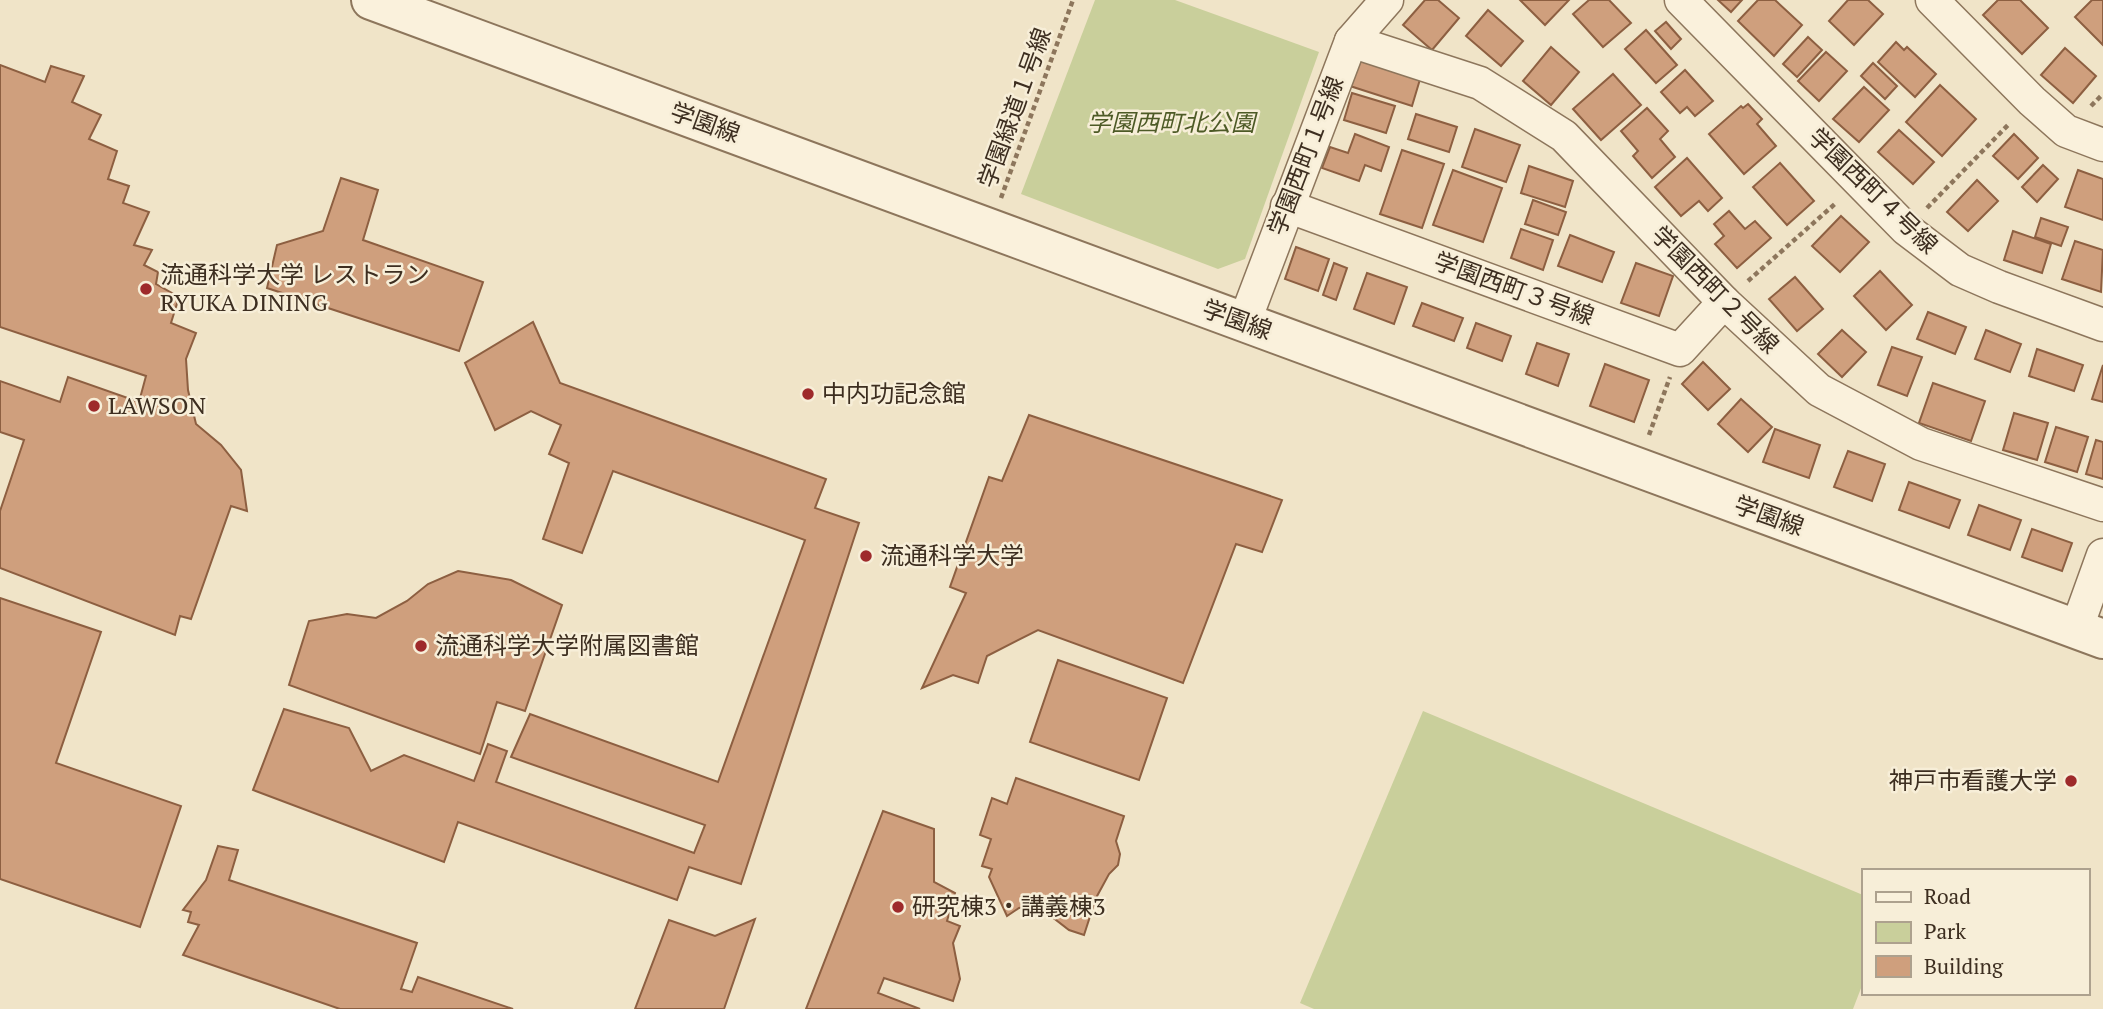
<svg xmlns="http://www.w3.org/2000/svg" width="2103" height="1009" font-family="'PT Serif','Noto Sans JP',serif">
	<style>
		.green { fill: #c9cf9b }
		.building { fill: #cf9f7d; stroke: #8d5f41; stroke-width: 2 }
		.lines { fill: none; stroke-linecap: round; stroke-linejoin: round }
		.minor-casing { stroke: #8d765c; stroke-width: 35 }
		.tertiary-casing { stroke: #8d765c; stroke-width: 42 }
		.path { stroke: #8d765c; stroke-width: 4.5; stroke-dasharray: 5 3.5; stroke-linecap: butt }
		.minor { stroke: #faf1dc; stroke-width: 32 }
		.tertiary { stroke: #faf1dc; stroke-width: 38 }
		.poi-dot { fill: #9e2a2b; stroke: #f7eed8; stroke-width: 2.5 }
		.labels { text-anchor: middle; stroke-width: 5; stroke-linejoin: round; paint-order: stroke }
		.street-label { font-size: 24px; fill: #3d2e20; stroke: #f7eed8 }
		.park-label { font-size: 24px; font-style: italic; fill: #4d5a26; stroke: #f7eed8 }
		.poi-label { font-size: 24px; fill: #3d2e20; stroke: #f7eed8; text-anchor: start }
	</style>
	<rect width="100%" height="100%" fill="#f0e4c8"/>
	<g class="green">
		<polygon points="1095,0 1175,0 1319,52 1245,259 1218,269 1021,194"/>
		<polygon points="1423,711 1863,895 1863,983 1853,1009 1314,1009 1300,1003"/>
	</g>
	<g class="building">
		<polygon points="1425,0 1438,0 1459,18 1432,50 1403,25"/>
		<polygon points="1520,0 1569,0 1545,25"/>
		<polygon points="1589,0 1609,0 1631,23 1603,47 1573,14"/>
		<polygon points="1718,0 1742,0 1731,12"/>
		<polygon points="1758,0 1775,0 1802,25 1774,56 1738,21"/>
		<polygon points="1848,0 1868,0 1883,14 1854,45 1829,21"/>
		<polygon points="1998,0 2020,0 2048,28 2022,54 1983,15"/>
		<polygon points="2092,0 2103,0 2103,45 2075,17"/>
		<polygon points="1488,10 1523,41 1501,66 1466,36"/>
		<polygon points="1666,22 1681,39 1671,49 1655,31"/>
		<polygon points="1646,30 1677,65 1656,83 1625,49"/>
		<polygon points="1808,37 1822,50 1797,77 1783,64"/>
		<polygon points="1896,42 1904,50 1907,47 1936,74 1915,97 1878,62"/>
		<polygon points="1551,47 1579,72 1551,105 1523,81"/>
		<polygon points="2065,48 2096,76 2073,103 2041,75"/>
		<polygon points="1826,52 1847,71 1819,101 1798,81"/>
		<polygon points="1359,57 1421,76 1412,106 1350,86"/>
		<polygon points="1873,63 1897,86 1885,99 1861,76"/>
		<polygon points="0,65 45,82 51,66 84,76 72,102 101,115 89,139 117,151 108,179 129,186 123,203 149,212 134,245 152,250 144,265 158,272 156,284 179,297 171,323 196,333 186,359 188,390 196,424 221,445 241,470 247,511 231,506 191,619 180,616 175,635 0,568 0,511 24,440 0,432 0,381 60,402 68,377 139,402 146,376 0,327"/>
		<polygon points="1685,70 1713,101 1695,116 1687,107 1680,113 1661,92"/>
		<polygon points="1613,74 1641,105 1601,140 1573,109"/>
		<polygon points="1940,85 1976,119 1942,156 1906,122"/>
		<polygon points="1864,87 1889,110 1859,142 1833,119"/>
		<polygon points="1352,93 1395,106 1386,133 1344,120"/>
		<polygon points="1748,104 1762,119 1757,124 1776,146 1744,174 1709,134 1741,106 1743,108"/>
		<polygon points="1647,108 1668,131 1660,139 1675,157 1652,178 1633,156 1638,151 1621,131"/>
		<polygon points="1416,114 1457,127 1449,152 1408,139"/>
		<polygon points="1475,129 1520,145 1506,182 1462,167"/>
		<polygon points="1899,130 1934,162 1913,184 1878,152"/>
		<polygon points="1355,134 1389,147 1381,171 1365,165 1359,181 1322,168 1330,147 1348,153"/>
		<polygon points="2014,134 2038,158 2018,179 1993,156"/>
		<polygon points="1402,150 1444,164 1422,228 1380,214"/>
		<polygon points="1687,158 1722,198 1708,211 1699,201 1681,216 1655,187"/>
		<polygon points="1780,163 1814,201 1787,225 1753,187"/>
		<polygon points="2043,165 2058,179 2037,202 2022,187"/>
		<polygon points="1529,166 1573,181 1565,207 1521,193"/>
		<polygon points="1453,170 1502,188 1483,242 1433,225"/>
		<polygon points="2078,170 2103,179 2103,220 2065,207"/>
		<polygon points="341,178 378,190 363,240 483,282 459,351 267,288 277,245 323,231"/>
		<polygon points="1977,180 1998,201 1968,231 1947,212"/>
		<polygon points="1533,200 1566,212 1558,235 1525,224"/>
		<polygon points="1729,211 1745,229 1755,221 1771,238 1737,268 1715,244 1724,236 1714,224"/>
		<polygon points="1841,216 1869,242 1840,272 1812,246"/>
		<polygon points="2041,218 2068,227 2061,246 2035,237"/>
		<polygon points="1521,229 1553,240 1543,270 1511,258"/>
		<polygon points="2013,231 2051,244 2042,273 2004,260"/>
		<polygon points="1570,235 1614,252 1602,282 1558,266"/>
		<polygon points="2075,241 2103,250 2101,292 2062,279"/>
		<polygon points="1296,247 1329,259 1318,291 1285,279"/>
		<polygon points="1334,263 1347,268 1336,300 1323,295"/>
		<polygon points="1636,263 1673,276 1659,316 1621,303"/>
		<polygon points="1880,271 1912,305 1886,330 1854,296"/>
		<polygon points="1367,273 1407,287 1394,324 1354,309"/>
		<polygon points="1795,277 1823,309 1797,331 1769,299"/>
		<polygon points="1422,303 1463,318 1454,341 1413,326"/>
		<polygon points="1928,312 1966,327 1955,354 1917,339"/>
		<polygon points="533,322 560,383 826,479 815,508 859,523 741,884 689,867 677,900 458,822 444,862 253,790 284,709 349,728 371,771 404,755 474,781 488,744 507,751 496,782 694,853 705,825 511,757 530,714 718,782 805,540 613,471 582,553 543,539 569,463 549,454 561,425 531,411 495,430 465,363"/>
		<polygon points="1476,323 1511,336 1502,361 1467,348"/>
		<polygon points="1842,330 1866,352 1842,377 1818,354"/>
		<polygon points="1986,330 2021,344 2010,372 1975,359"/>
		<polygon points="1537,343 1569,354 1558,386 1526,374"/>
		<polygon points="1892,347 1922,357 1907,396 1878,385"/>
		<polygon points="2037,349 2083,365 2074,391 2029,376"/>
		<polygon points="1703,362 1730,389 1708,410 1682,384"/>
		<polygon points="1605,364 1649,380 1634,422 1590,406"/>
		<polygon points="2103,365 2103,402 2092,399"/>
		<polygon points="1933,383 1985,401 1971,441 1919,423"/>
		<polygon points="1741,399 1772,427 1748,452 1718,424"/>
		<polygon points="2014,413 2048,423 2037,460 2003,450"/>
		<polygon points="1029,415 1282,500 1262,552 1236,544 1183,683 1038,630 987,656 978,683 953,675 922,688 966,593 950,587 989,477 1002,481"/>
		<polygon points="2056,427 2088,437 2077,472 2045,462"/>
		<polygon points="1775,429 1820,445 1809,478 1763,462"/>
		<polygon points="2096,440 2103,442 2103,479 2086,474"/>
		<polygon points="1848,451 1885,464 1872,501 1834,487"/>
		<polygon points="1909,482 1960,500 1949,528 1899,510"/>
		<polygon points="1979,505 2021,520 2010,550 1968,535"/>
		<polygon points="2032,529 2072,543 2062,571 2022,557"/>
		<polygon points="458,571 511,580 562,605 525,711 497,702 480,754 289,685 309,621 347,614 376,618 407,601 428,584"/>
		<polygon points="0,598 101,632 56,763 181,806 140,927 0,879"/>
		<polygon points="1058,660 1167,698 1139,780 1030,742"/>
		<polygon points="1016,778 1124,816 1116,841 1120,854 1118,865 1109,874 1096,898 1084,935 1069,930 1043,910 1032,906 1019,908 1007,916 989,877 992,869 982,866 991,839 980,835 992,798 1007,804"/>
		<polygon points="883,811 934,829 934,882 955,893 947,921 960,926 953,943 960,979 953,1001 884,978 878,993 920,1009 806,1009"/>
		<polygon points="218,846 238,850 229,880 417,943 401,989 412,992 418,977 513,1009 340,1009 183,955 199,925 188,922 191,912 183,910 206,880"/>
		<polygon points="755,919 724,1009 635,1009 669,920 715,936"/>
	</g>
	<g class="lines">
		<defs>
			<g id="minor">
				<polyline points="1681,0 1906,229 1960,270 1999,287 2103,325"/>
				<polyline points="1932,0 2032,101 2066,131 2103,145"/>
				<polyline points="1351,41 1480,83 1564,136 1724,302 1819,390 1921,444 2103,505"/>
				<polyline points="1287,206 1680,350 1724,302"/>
				<polyline points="1244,323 1351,41 1387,0"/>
				<polyline points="2076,630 2103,555"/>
			</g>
			<polyline id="tertiary" points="371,0 2103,639"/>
		</defs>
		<use href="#minor" class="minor-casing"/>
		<use href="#tertiary" class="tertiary-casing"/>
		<g class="path">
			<polyline points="2091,106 2103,94"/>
			<polyline points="1001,198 1073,0"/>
			<polyline points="1927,208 2009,124"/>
			<polyline points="1748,281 1836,203"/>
			<polyline points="1649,435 1670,377"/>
		</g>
		<use href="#minor" class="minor"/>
		<use href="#tertiary" class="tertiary"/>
	</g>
	<g class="poi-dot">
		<circle cx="146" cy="289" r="7"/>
		<circle cx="808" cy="394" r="7"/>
		<circle cx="94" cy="406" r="7"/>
		<circle cx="866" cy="556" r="7"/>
		<circle cx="421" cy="646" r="7"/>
		<circle cx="2071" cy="781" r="7"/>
		<circle cx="898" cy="907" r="7"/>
	</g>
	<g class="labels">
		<g class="street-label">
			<text transform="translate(1015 108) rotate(-70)" y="8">学園緑道１号線</text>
			<text transform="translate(705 123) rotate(20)" y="8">学園線</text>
			<text transform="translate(1306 156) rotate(-69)" y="8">学園西町１号線</text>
			<text transform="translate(1873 191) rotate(44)" y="8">学園西町４号線</text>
			<text transform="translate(1514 289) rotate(20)" y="8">学園西町３号線</text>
			<text transform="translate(1715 290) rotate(45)" y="8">学園西町２号線</text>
			<text transform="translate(1237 320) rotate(20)" y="8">学園線</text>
			<text transform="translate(1769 516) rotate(20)" y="8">学園線</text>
		</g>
		<g class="park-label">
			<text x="1171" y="131">学園西町北公園</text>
		</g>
		<g class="poi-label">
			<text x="160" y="283">流通科学大学 レストラン<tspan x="160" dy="28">RYUKA DINING</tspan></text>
			<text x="822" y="402">中内功記念館</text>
			<text x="108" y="414">LAWSON</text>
			<text x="880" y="564">流通科学大学</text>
			<text x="435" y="654">流通科学大学附属図書館</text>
			<text x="2057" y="789" text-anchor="end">神戸市看護大学</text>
			<text x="912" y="915">研究棟3・講義棟3</text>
		</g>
	</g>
	<rect x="1862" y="869" width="228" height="126" fill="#f7eed8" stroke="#ada18e" stroke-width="2"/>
	<rect x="1876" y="892" width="35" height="10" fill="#faf1dc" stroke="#ada18e" stroke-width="2"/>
	<text x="1924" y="904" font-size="21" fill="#3d2e20">Road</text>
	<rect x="1876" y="922" width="35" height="21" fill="#c9cf9b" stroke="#ada18e" stroke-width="2"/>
	<text x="1924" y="939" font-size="21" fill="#3d2e20">Park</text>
	<rect x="1876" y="956" width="35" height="21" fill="#cf9f7d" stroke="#ada18e" stroke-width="2"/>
	<text x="1924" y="974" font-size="21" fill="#3d2e20">Building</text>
</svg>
